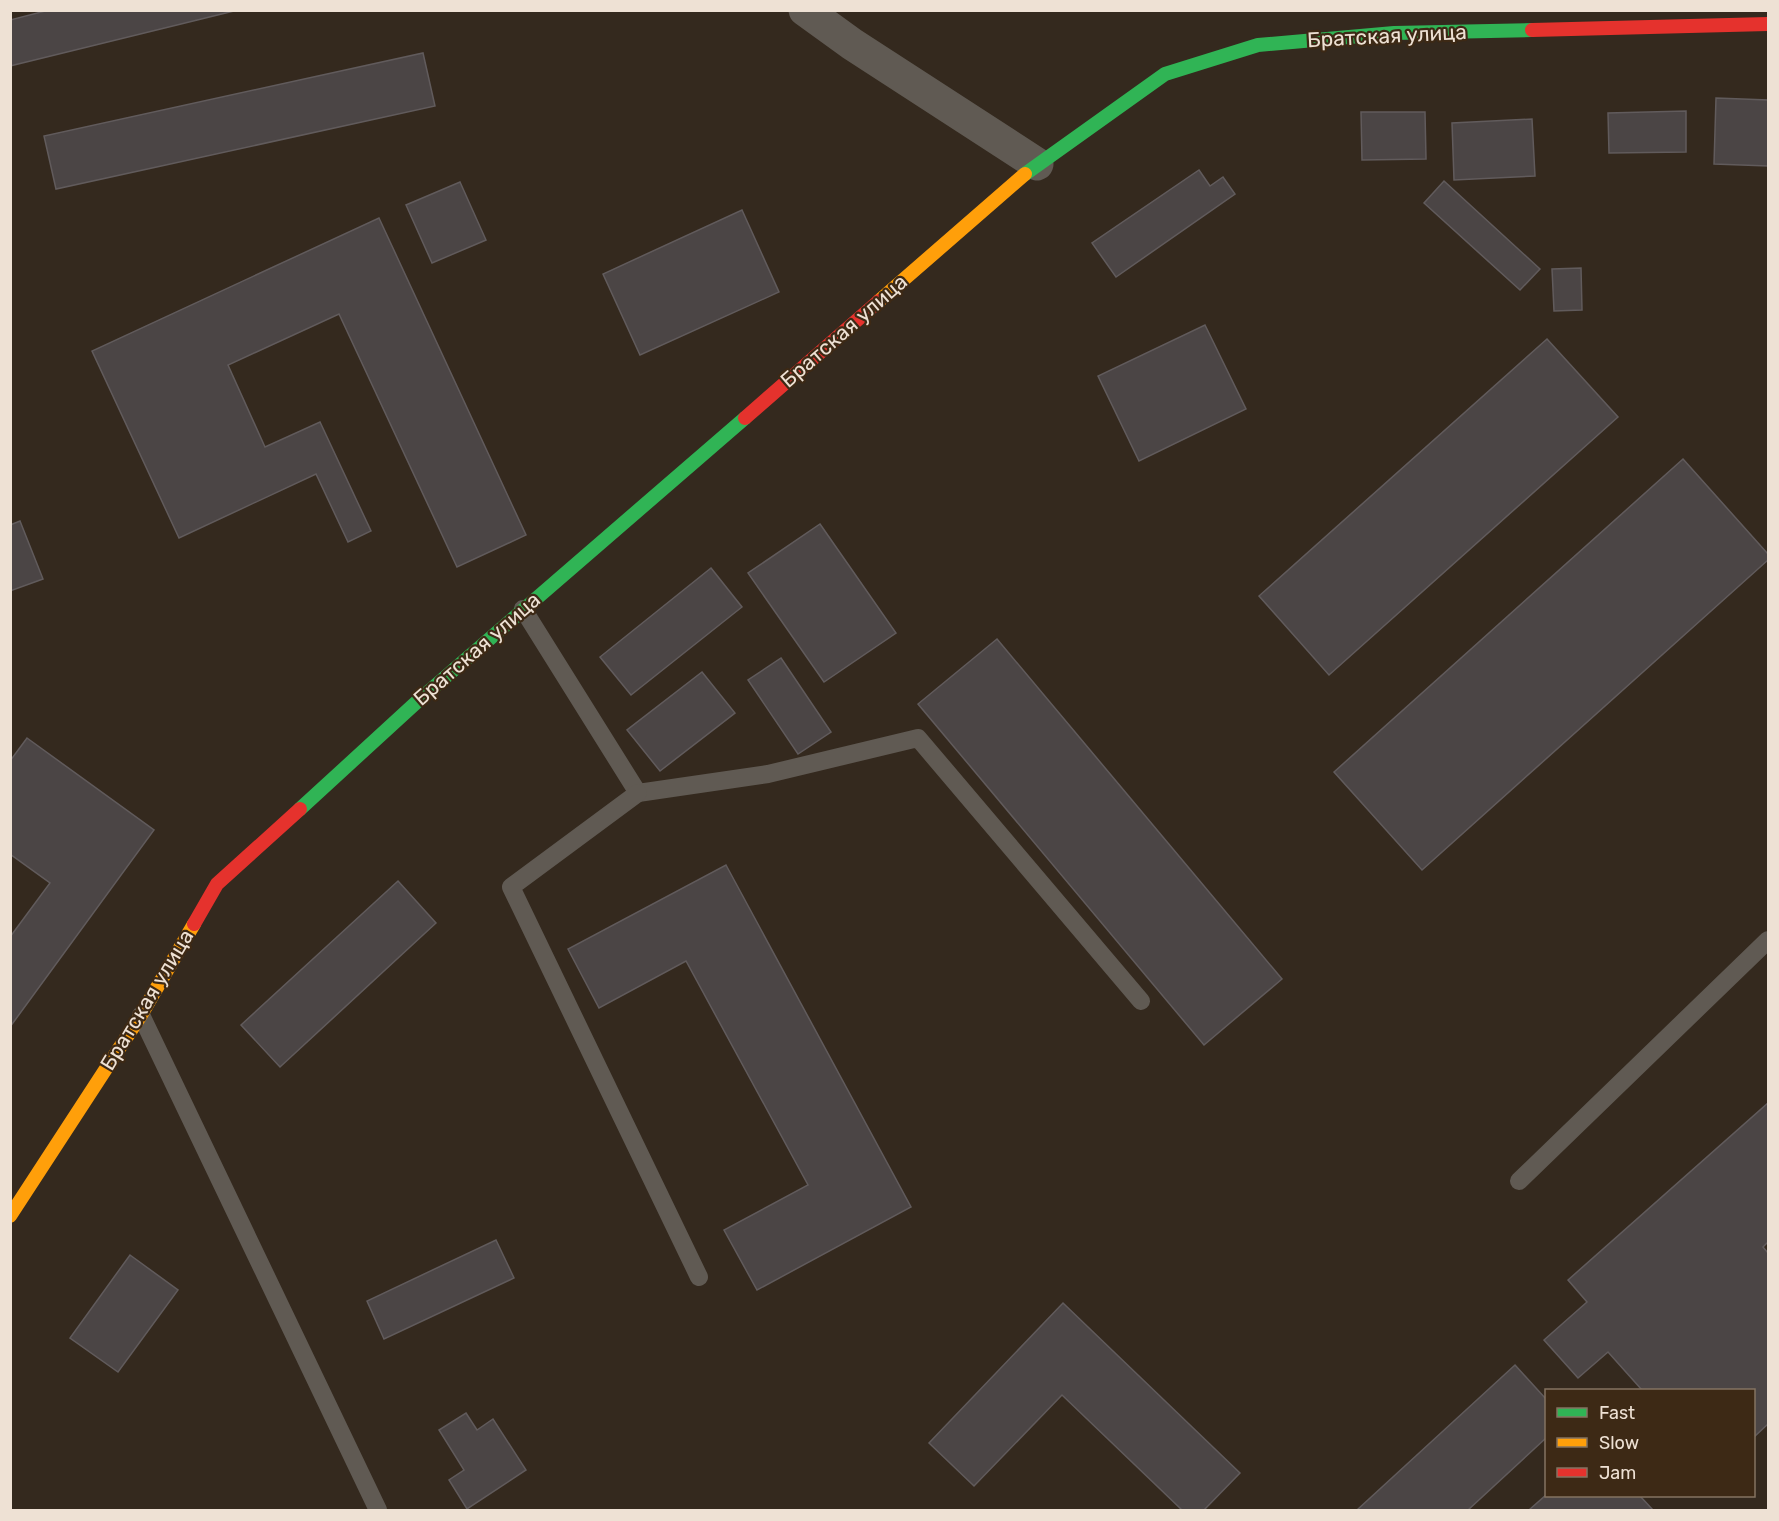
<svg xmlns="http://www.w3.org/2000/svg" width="1779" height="1521" font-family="Rubik,sans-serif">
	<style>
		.building { fill: #4b4545; stroke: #615b5c; stroke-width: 1.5 }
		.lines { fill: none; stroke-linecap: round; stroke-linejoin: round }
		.lane { stroke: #605a53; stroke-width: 18 }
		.street { stroke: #605a53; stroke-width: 33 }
		.fast { stroke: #30b455; stroke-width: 14 }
		.slow { stroke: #ff9f0a; stroke-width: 14 }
		.jam { stroke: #e5322d; stroke-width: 14 }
		.labels { text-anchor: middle; stroke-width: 4.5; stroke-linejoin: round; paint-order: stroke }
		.street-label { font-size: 21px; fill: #eee1d4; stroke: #3d2915 }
	</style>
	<rect width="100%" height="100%" fill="#34291e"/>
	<g class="building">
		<polygon points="49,10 238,10 10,66 10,20"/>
		<polygon points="423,53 435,106 56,189 44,136"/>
		<polygon points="1716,98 1768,100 1768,166 1714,164"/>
		<polygon points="1686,111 1686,152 1609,153 1608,113"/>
		<polygon points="1361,112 1425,112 1426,159 1362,160"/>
		<polygon points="1532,119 1535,176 1454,180 1452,123"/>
		<polygon points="1199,170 1210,186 1223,177 1235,194 1116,277 1092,243"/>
		<polygon points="1444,181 1540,269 1520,290 1424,203"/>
		<polygon points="460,182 486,240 432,263 406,205"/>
		<polygon points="742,210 779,292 640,355 603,274"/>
		<polygon points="379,218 526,535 457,567 339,314 228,365 265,447 320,422 371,531 348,542 316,474 179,538 92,351"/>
		<polygon points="1581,268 1582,310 1554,311 1552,269"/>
		<polygon points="1205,325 1246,409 1139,461 1098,376"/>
		<polygon points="1547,339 1618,417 1329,675 1259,596"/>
		<polygon points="1683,459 1768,554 1768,560 1422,870 1334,772"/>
		<polygon points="20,521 43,579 10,591 10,525"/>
		<polygon points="820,524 896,633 824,682 748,573"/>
		<polygon points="711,568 742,607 631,695 600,657"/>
		<polygon points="997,639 1282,979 1204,1045 918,704"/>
		<polygon points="781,658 831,732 798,754 748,680"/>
		<polygon points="702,672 735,713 660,771 627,730"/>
		<polygon points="27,738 154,830 10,1027 10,937 50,883 10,854 10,761"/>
		<polygon points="726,865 911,1207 757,1290 724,1230 808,1185 686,961 599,1008 568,949"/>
		<polygon points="398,881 436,923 280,1067 241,1025"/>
		<polygon points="1768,1103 1768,1242 1763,1247 1768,1253 1768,1424 1754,1437 1754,1390 1642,1390 1608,1352 1578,1378 1544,1340 1587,1302 1568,1280"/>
		<polygon points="496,1240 514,1278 384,1339 367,1301"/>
		<polygon points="130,1255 178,1290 118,1372 70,1338"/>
		<polygon points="1063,1303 1240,1473 1204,1510 1182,1510 1062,1395 974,1486 929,1443"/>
		<polygon points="1515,1365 1546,1399 1546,1438 1468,1510 1357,1510"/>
		<polygon points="466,1413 477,1430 493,1419 526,1470 467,1509 449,1480 464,1470 439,1430"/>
		<polygon points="1546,1495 1640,1496 1653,1510 1529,1510"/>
	</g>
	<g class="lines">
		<g class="lane">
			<polyline points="523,609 638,793 768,774 918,738 1141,1001"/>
			<polyline points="638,793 511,887 699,1277"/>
			<polyline points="141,1015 378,1510"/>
			<polyline points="1519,1181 1768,940"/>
		</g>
		<polyline class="street" points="805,10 852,44 1037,164"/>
		<g class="fast">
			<polyline points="1025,174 1165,74 1258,45 1394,33 1532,30"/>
			<polyline points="300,809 420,699 745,418"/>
		</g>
		<g class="slow">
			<polyline points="879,301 1025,174"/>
			<polyline points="10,1216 141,1015 194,924"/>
		</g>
		<g class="jam">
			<polyline points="1532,30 1768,24"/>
			<polyline points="745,418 879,301"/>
			<polyline points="194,924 217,884 300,809"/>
		</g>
	</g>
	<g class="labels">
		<g class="street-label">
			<text transform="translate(1387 36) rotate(-3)" y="7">Братская улица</text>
			<text transform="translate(844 331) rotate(-41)" y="7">Братская улица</text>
			<text transform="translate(477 649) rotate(-41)" y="7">Братская улица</text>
			<text transform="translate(147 1000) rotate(-59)" y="7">Братская улица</text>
		</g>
	</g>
	<rect width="1779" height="1521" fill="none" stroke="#eee1d4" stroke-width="24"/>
	<rect x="1545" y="1389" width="210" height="108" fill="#3d2915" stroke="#847361" stroke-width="1.5"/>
	<rect x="1557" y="1408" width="30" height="9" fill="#30b455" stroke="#847361" stroke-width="1.5"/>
	<text x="1599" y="1419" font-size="18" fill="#eee1d4">Fast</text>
	<rect x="1557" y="1438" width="30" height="9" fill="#ff9f0a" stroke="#847361" stroke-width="1.5"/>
	<text x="1599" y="1449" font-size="18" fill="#eee1d4">Slow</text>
	<rect x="1557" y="1468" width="30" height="9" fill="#e5322d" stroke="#847361" stroke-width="1.5"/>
	<text x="1599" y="1479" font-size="18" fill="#eee1d4">Jam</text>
</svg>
